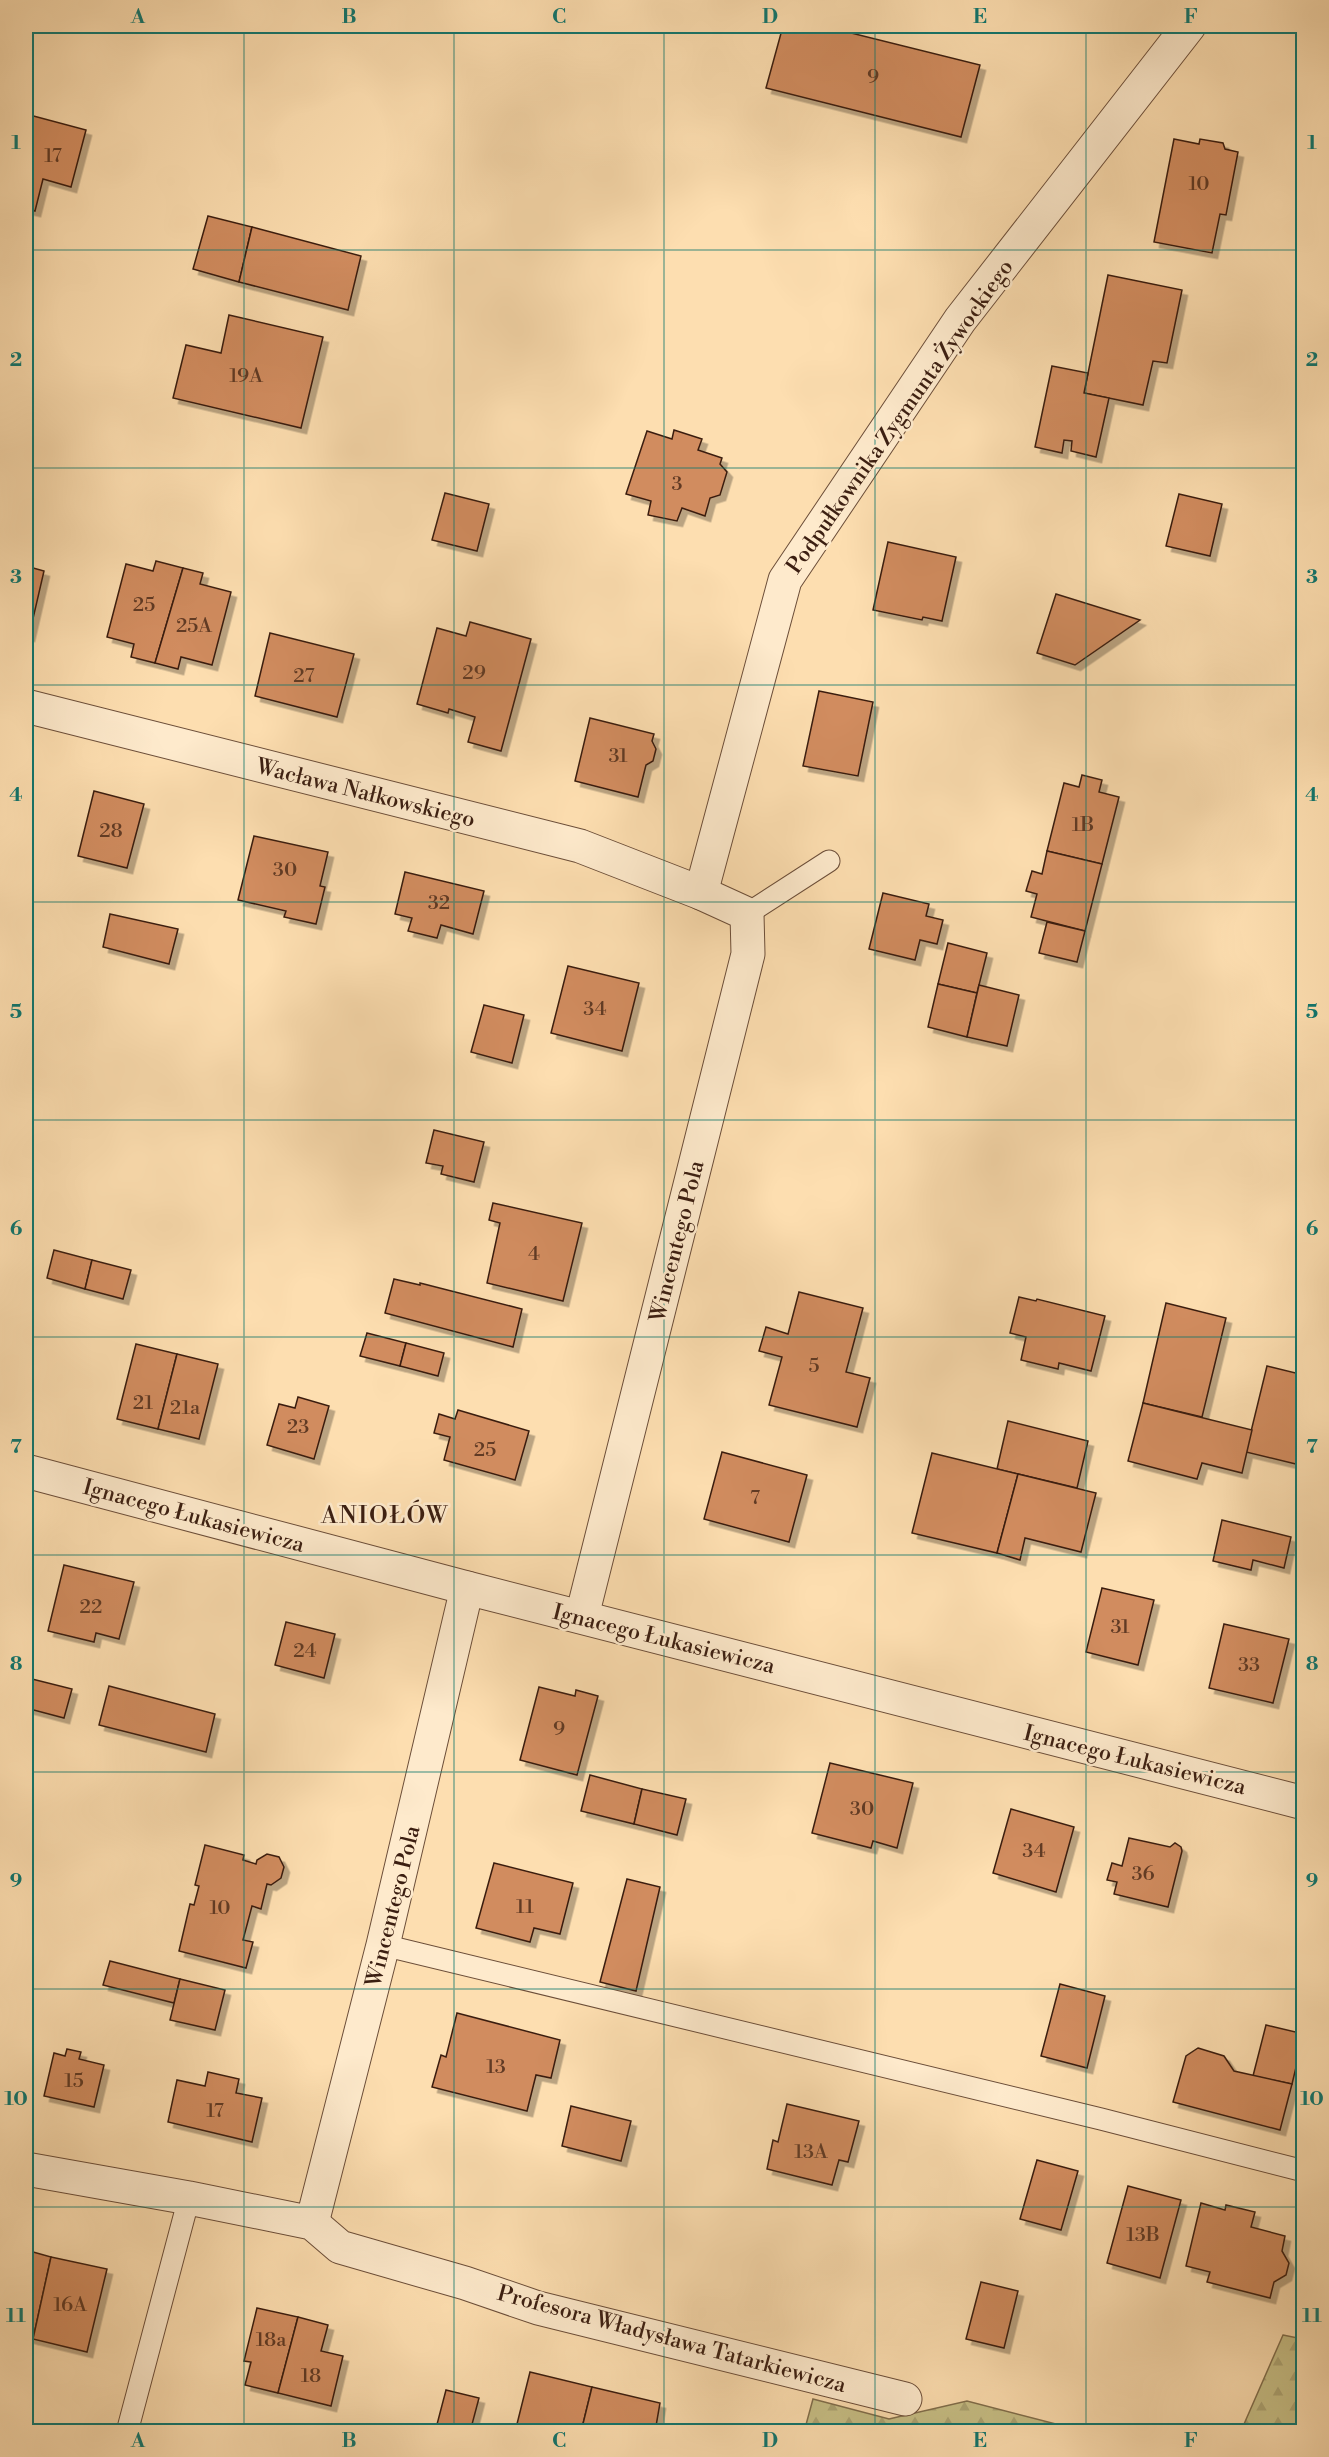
<svg xmlns="http://www.w3.org/2000/svg" width="1329" height="2457" font-family="'Libre Bodoni',serif">
	<style>
		.forest { fill: url(#forest-firs); stroke: #816e4c; stroke-width: 1.5 }
		.building { fill: #d18c5e; stroke: #3b1e11; stroke-width: 1.5; filter: url(#shadow) }
		.lines { fill: none; stroke-linecap: round; stroke-linejoin: round }
		.lane-casing { stroke: #6c4e39; stroke-width: 23 }
		.street-casing { stroke: #6c4e39; stroke-width: 35 }
		.lane { stroke: #feeacc; stroke-width: 21 }
		.street { stroke: #feeacc; stroke-width: 33 }
		.grid { fill: none; stroke: #0f766e; stroke-width: 1.5; stroke-opacity: 0.55 }
		.labels { text-anchor: middle; stroke-width: 5; stroke-linejoin: round; paint-order: stroke }
		.number-label { font-size: 20px; fill: #603a24 }
		.street-label { font-size: 22px; fill: #3b1e11; stroke: #feeacc }
		.neighbourhood-label { font-size: 24px; letter-spacing: 1.5px; fill: #3b1e11; stroke: #feeacc }
		.neatline { fill: none; stroke: #0f766e; stroke-width: 2 }
		.grid-label { font-size: 20px; text-anchor: middle; font-weight: bold; fill: #0f766e }
	</style>
	<defs>
		<pattern id="forest-firs" width="22" height="20" patternUnits="userSpaceOnUse" patternTransform="scale(1.5)"><rect width="22" height="20" fill="#c7bf86"/><path d="M5 1l3.5 6h-7zM16 11l3.5 6h-7z" fill="#aca473"/></pattern>
		<filter id="shadow"><feDropShadow dx="5.5" dy="5.5" stdDeviation="0" flood-color="#0004"/></filter>
	</defs>
	<rect width="100%" height="100%" fill="#fddeb0"/>
	<filter id="stains"><feTurbulence type="fractalNoise" baseFrequency=".00333" numOctaves="4"/><feColorMatrix values="0 0 0 0 .2 0 0 0 0 .09 0 0 0 0 .02 0 0 0 .5 -.17"/></filter>
	<radialGradient id="worn" r=".72"><stop offset=".6" stop-color="#630" stop-opacity="0"/><stop offset="1" stop-color="#630" stop-opacity=".3"/></radialGradient>
	<g class="forest">
		<polygon points="1283,2335 1303,2339 1303,2431 1241,2431"/>
		<polygon points="813,2399 889,2419 967,2401 1083,2431 804,2432"/>
	</g>
	<g class="building">
		<polygon points="783,26 823,26 980,65 961,137 766,88"/>
		<polygon points="26,114 86,130 71,187 43,179 35,211 26,209"/>
		<polygon points="1174,139 1199,144 1200,139 1223,143 1225,149 1238,152 1226,215 1220,214 1212,253 1154,242"/>
		<polygon points="208,216 252,227 239,282 193,269"/>
		<polygon points="252,227 361,256 348,310 239,282"/>
		<polygon points="1108,275 1182,290 1167,363 1153,361 1143,405 1084,393"/>
		<polygon points="229,315 323,337 301,428 173,398 186,345 221,353"/>
		<polygon points="1052,366 1088,373 1084,393 1109,398 1096,457 1071,451 1072,441 1064,440 1062,453 1035,447"/>
		<polygon points="674,430 702,439 698,450 722,458 720,464 727,472 720,495 710,498 705,516 682,508 677,521 648,515 651,501 626,494 647,431 672,439"/>
		<polygon points="445,493 489,504 477,551 432,540"/>
		<polygon points="1179,494 1222,504 1210,556 1166,546"/>
		<polygon points="888,542 956,557 942,621 923,617 922,620 873,610"/>
		<polygon points="156,561 183,568 155,663 131,657 134,644 107,637 126,564 153,571"/>
		<polygon points="26,566 44,571 29,636 26,635"/>
		<polygon points="183,568 203,573 200,584 231,592 212,665 181,657 178,669 155,663"/>
		<polygon points="1056,594 1140,620 1075,665 1037,653"/>
		<polygon points="470,622 531,639 501,751 468,742 475,717 449,709 448,713 417,704 437,628 466,636"/>
		<polygon points="270,633 354,654 337,717 255,696"/>
		<polygon points="819,691 873,702 858,776 803,766"/>
		<polygon points="590,718 654,734 652,741 656,749 653,761 646,765 638,797 575,781"/>
		<polygon points="1082,775 1102,780 1099,792 1119,797 1102,864 1047,851 1064,783 1079,787"/>
		<polygon points="94,791 144,804 127,868 78,856"/>
		<polygon points="254,836 328,852 320,886 325,887 316,924 284,917 286,911 238,900"/>
		<polygon points="1047,851 1102,864 1085,931 1031,917 1037,894 1026,891 1032,871 1042,874"/>
		<polygon points="405,872 484,891 473,934 441,925 437,938 408,931 412,918 395,914"/>
		<polygon points="883,893 929,904 926,916 943,920 937,944 920,940 915,960 869,949"/>
		<polygon points="110,914 178,929 169,964 103,947"/>
		<polygon points="1047,922 1085,931 1077,962 1039,953"/>
		<polygon points="948,943 987,953 977,993 938,984"/>
		<polygon points="568,966 639,983 622,1051 551,1033"/>
		<polygon points="938,984 977,993 967,1037 928,1027"/>
		<polygon points="979,985 1019,995 1007,1046 967,1037"/>
		<polygon points="484,1005 524,1015 512,1063 471,1052"/>
		<polygon points="434,1130 484,1142 474,1182 441,1174 443,1166 426,1163"/>
		<polygon points="493,1203 582,1223 563,1301 487,1283 500,1223 489,1220"/>
		<polygon points="54,1250 92,1260 85,1289 47,1278"/>
		<polygon points="92,1260 131,1270 123,1299 85,1289"/>
		<polygon points="394,1279 420,1285 420,1283 522,1309 513,1347 385,1313"/>
		<polygon points="799,1292 863,1308 846,1372 870,1378 857,1427 769,1405 782,1357 759,1351 766,1327 788,1334"/>
		<polygon points="1019,1297 1036,1301 1037,1299 1105,1316 1091,1371 1059,1363 1058,1369 1021,1360 1026,1337 1010,1333"/>
		<polygon points="1166,1303 1226,1318 1202,1417 1143,1403"/>
		<polygon points="367,1333 406,1343 400,1366 360,1356"/>
		<polygon points="406,1343 444,1353 438,1376 400,1366"/>
		<polygon points="136,1344 177,1354 158,1429 117,1419"/>
		<polygon points="177,1354 218,1364 199,1439 158,1429"/>
		<polygon points="1267,1366 1304,1375 1304,1466 1246,1452"/>
		<polygon points="298,1397 329,1406 314,1459 267,1445 279,1404 295,1408"/>
		<polygon points="1143,1403 1252,1430 1242,1473 1202,1463 1197,1479 1128,1461"/>
		<polygon points="458,1410 529,1431 515,1480 444,1460 450,1437 434,1433 439,1414 455,1419"/>
		<polygon points="1008,1421 1088,1441 1077,1488 997,1469"/>
		<polygon points="722,1452 807,1475 789,1542 704,1519"/>
		<polygon points="932,1453 1018,1474 997,1553 912,1533"/>
		<polygon points="1018,1474 1096,1493 1081,1552 1025,1538 1020,1560 997,1553"/>
		<polygon points="1222,1520 1291,1537 1284,1568 1253,1560 1251,1570 1213,1561"/>
		<polygon points="64,1565 134,1582 119,1639 96,1633 94,1642 48,1631"/>
		<polygon points="1102,1588 1154,1600 1138,1665 1086,1652"/>
		<polygon points="286,1622 335,1634 324,1678 275,1665"/>
		<polygon points="1224,1624 1289,1639 1273,1703 1209,1688"/>
		<polygon points="26,1679 32,1681 26,1707"/>
		<polygon points="32,1679 72,1689 64,1718 26,1708"/>
		<polygon points="109,1686 215,1714 206,1752 99,1725"/>
		<polygon points="539,1687 575,1696 576,1690 598,1696 577,1775 520,1760"/>
		<polygon points="830,1763 913,1783 897,1848 873,1841 871,1848 812,1833"/>
		<polygon points="590,1775 642,1789 634,1824 581,1811"/>
		<polygon points="642,1789 686,1799 677,1835 634,1824"/>
		<polygon points="1011,1809 1074,1827 1056,1892 993,1873"/>
		<polygon points="1129,1838 1170,1847 1175,1843 1181,1847 1182,1851 1168,1907 1114,1894 1117,1882 1107,1880 1112,1863 1122,1866"/>
		<polygon points="205,1845 244,1855 243,1860 256,1864 257,1860 267,1854 279,1857 284,1867 281,1878 271,1885 267,1884 261,1909 252,1906 243,1940 253,1942 246,1968 179,1951 190,1904 194,1905 199,1886 195,1885"/>
		<polygon points="494,1863 573,1883 560,1934 534,1928 530,1942 476,1928"/>
		<polygon points="627,1879 660,1887 636,1991 600,1982"/>
		<polygon points="110,1961 180,1979 174,2003 103,1985"/>
		<polygon points="180,1979 225,1990 215,2030 170,2020"/>
		<polygon points="1060,1984 1105,1996 1087,2068 1041,2056"/>
		<polygon points="457,2013 560,2040 551,2078 536,2075 527,2111 432,2087 441,2055 446,2057"/>
		<polygon points="1266,2025 1304,2034 1292,2084 1253,2076"/>
		<polygon points="1198,2048 1224,2056 1234,2071 1292,2084 1280,2130 1173,2102 1186,2056"/>
		<polygon points="67,2049 81,2052 79,2059 104,2065 94,2107 44,2096 54,2053 65,2056"/>
		<polygon points="208,2072 239,2079 236,2093 262,2098 252,2142 168,2122 177,2080 205,2086"/>
		<polygon points="787,2104 859,2121 848,2162 839,2160 832,2185 767,2169 773,2140 778,2142"/>
		<polygon points="571,2106 631,2121 621,2161 562,2146"/>
		<polygon points="1037,2160 1078,2171 1061,2230 1020,2219"/>
		<polygon points="1128,2186 1181,2200 1160,2278 1107,2263"/>
		<polygon points="1201,2203 1225,2210 1226,2205 1255,2212 1251,2227 1285,2236 1282,2251 1289,2263 1286,2275 1274,2282 1270,2298 1207,2282 1210,2272 1186,2266"/>
		<polygon points="26,2250 51,2257 33,2339 26,2337"/>
		<polygon points="51,2257 107,2269 87,2352 33,2339"/>
		<polygon points="981,2282 1018,2291 1004,2348 966,2339"/>
		<polygon points="257,2308 298,2317 278,2393 245,2385 251,2362 244,2361"/>
		<polygon points="298,2317 328,2325 321,2351 343,2356 331,2406 278,2393"/>
		<polygon points="530,2372 592,2387 581,2432 515,2432"/>
		<polygon points="592,2387 660,2403 655,2432 581,2432"/>
		<polygon points="446,2390 479,2398 470,2432 435,2432"/>
	</g>
	<g class="lines">
		<defs>
			<g id="lane">
				<polyline points="747,914 829,861"/>
				<polyline points="383,1945 1101,2119 1304,2171"/>
				<polyline points="127,2432 189,2198"/>
			</g>
			<g id="street">
				<polyline points="26,706 580,846 701,893 747,914 748,954 582,1616"/>
				<polyline points="701,893 785,580 960,320 1189,26"/>
				<polyline points="26,1471 467,1588 1304,1803"/>
				<polyline points="26,2169 189,2198 312,2223 340,2247 465,2283 538,2308 905,2399"/>
				<polyline points="312,2223 383,1945 467,1588"/>
			</g>
		</defs>
		<use href="#lane" class="lane-casing"/>
		<use href="#street" class="street-casing"/>
		<use href="#lane" class="lane"/>
		<use href="#street" class="street"/>
	</g>
	<path class="grid" d="M244 26V2432M454 26V2432M664 26V2432M875 26V2432M1086 26V2432M26 250H1304M26 468H1304M26 685H1304M26 902H1304M26 1120H1304M26 1337H1304M26 1555H1304M26 1772H1304M26 1989H1304M26 2207H1304"/>
	<g class="labels">
		<g class="number-label">
			<text x="873" y="83">9</text>
			<text x="53" y="162">17</text>
			<text x="1199" y="190">10</text>
			<text x="246" y="382">19A</text>
			<text x="677" y="490">3</text>
			<text x="144" y="611">25</text>
			<text x="194" y="632">25A</text>
			<text x="474" y="679">29</text>
			<text x="304" y="682">27</text>
			<text x="618" y="762">31</text>
			<text x="1083" y="831">1B</text>
			<text x="111" y="837">28</text>
			<text x="285" y="876">30</text>
			<text x="439" y="909">32</text>
			<text x="595" y="1015">34</text>
			<text x="534" y="1260">4</text>
			<text x="814" y="1372">5</text>
			<text x="143" y="1409">21</text>
			<text x="185" y="1414">21a</text>
			<text x="298" y="1433">23</text>
			<text x="485" y="1456">25</text>
			<text x="755" y="1504">7</text>
			<text x="91" y="1613">22</text>
			<text x="1120" y="1633">31</text>
			<text x="305" y="1657">24</text>
			<text x="1249" y="1671">33</text>
			<text x="559" y="1735">9</text>
			<text x="862" y="1815">30</text>
			<text x="1034" y="1857">34</text>
			<text x="1143" y="1880">36</text>
			<text x="525" y="1913">11</text>
			<text x="220" y="1914">10</text>
			<text x="496" y="2073">13</text>
			<text x="74" y="2087">15</text>
			<text x="215" y="2117">17</text>
			<text x="811" y="2158">13A</text>
			<text x="1143" y="2241">13B</text>
			<text x="70" y="2311">16A</text>
			<text x="271" y="2346">18a</text>
			<text x="311" y="2382">18</text>
		</g>
		<g class="street-label">
			<text transform="translate(899 416) rotate(-55)" y="8">Podpułkownika Zygmunta Żywockiego</text>
			<text transform="translate(366 792) rotate(14)" y="8">Wacława Nałkowskiego</text>
			<text transform="translate(676 1241) rotate(-76)" y="8">Wincentego Pola</text>
			<text transform="translate(194 1515) rotate(15)" y="8">Ignacego Łukasiewicza</text>
			<text transform="translate(664 1638) rotate(14)" y="8">Ignacego Łukasiewicza</text>
			<text transform="translate(1135 1759) rotate(14)" y="8">Ignacego Łukasiewicza</text>
			<text transform="translate(392 1906) rotate(-76)" y="8">Wincentego Pola</text>
			<text transform="translate(672 2338) rotate(15)" y="8">Profesora Władysława Tatarkiewicza</text>
		</g>
		<g class="neighbourhood-label">
			<text x="385" y="1523">ANIOŁÓW</text>
		</g>
	</g>
	<rect width="1329" height="2457" fill="none" stroke="#fddeb0" stroke-width="66"/>
	<rect x="33" y="33" width="1263" height="2391" class="neatline"/>
	<g class="grid-label">
		<text x="138" y="23">A</text>
		<text x="349" y="23">B</text>
		<text x="559" y="23">C</text>
		<text x="770" y="23">D</text>
		<text x="980" y="23">E</text>
		<text x="1191" y="23">F</text>
		<text x="16" y="149">1</text>
		<text x="1312" y="149">1</text>
		<text x="16" y="366">2</text>
		<text x="1312" y="366">2</text>
		<text x="16" y="583">3</text>
		<text x="1312" y="583">3</text>
		<text x="16" y="801">4</text>
		<text x="1312" y="801">4</text>
		<text x="16" y="1018">5</text>
		<text x="1312" y="1018">5</text>
		<text x="16" y="1235">6</text>
		<text x="1312" y="1235">6</text>
		<text x="16" y="1453">7</text>
		<text x="1312" y="1453">7</text>
		<text x="16" y="1670">8</text>
		<text x="1312" y="1670">8</text>
		<text x="16" y="1887">9</text>
		<text x="1312" y="1887">9</text>
		<text x="16" y="2105">10</text>
		<text x="1312" y="2105">10</text>
		<text x="16" y="2322">11</text>
		<text x="1312" y="2322">11</text>
		<text x="138" y="2447">A</text>
		<text x="349" y="2447">B</text>
		<text x="559" y="2447">C</text>
		<text x="770" y="2447">D</text>
		<text x="980" y="2447">E</text>
		<text x="1191" y="2447">F</text>
	</g>
	<rect width="100%" height="100%" filter="url(#stains)"/>
	<rect width="100%" height="100%" fill="url(#worn)"/>
</svg>
